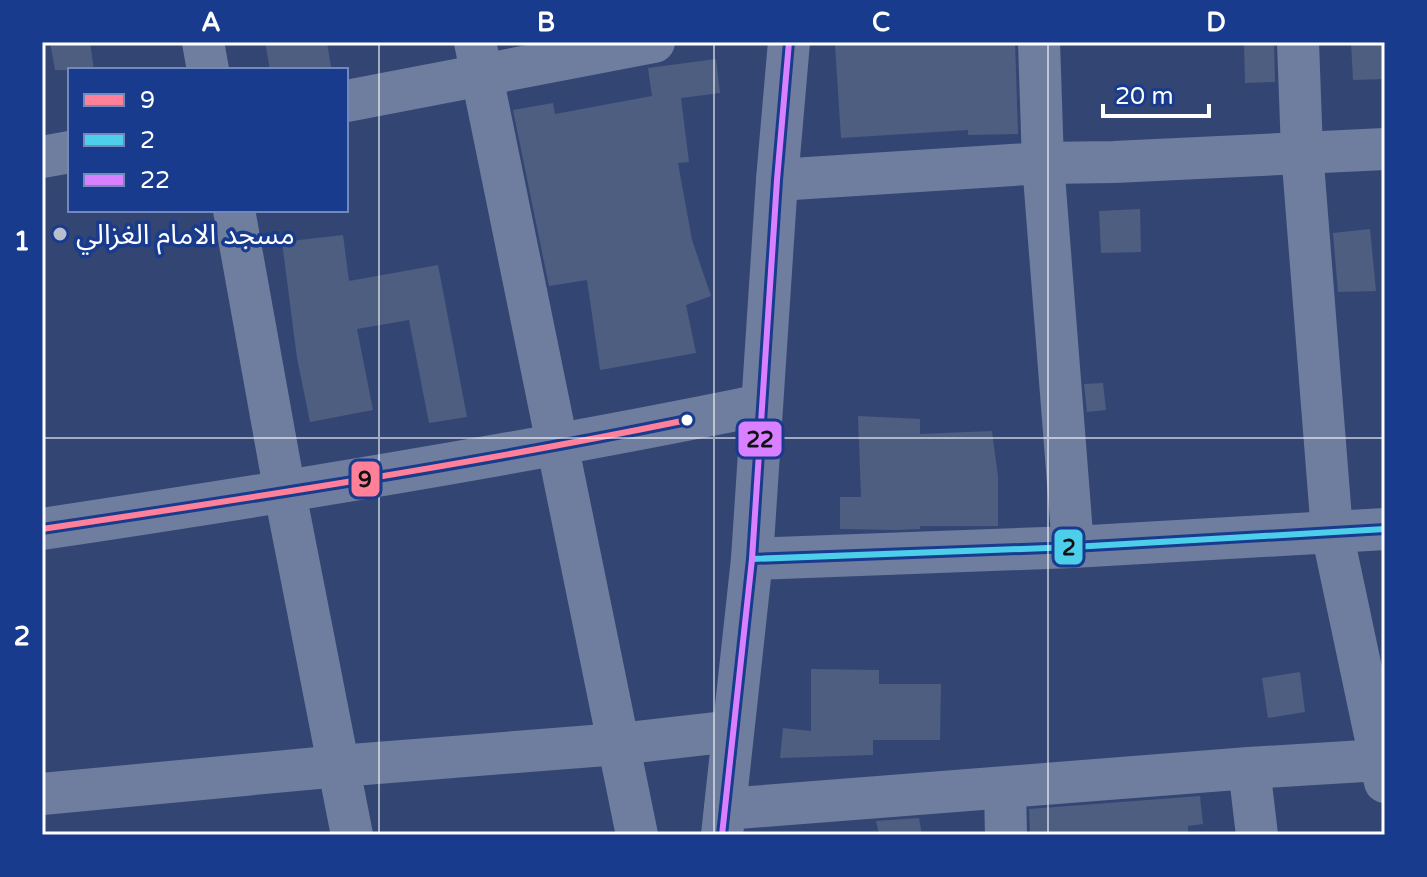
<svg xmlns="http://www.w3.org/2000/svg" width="1427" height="877" font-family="'Varela Round','Noto Sans Arabic',sans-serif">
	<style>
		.building { fill: #4e5e81 }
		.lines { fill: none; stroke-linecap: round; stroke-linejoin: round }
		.minor { stroke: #6f7e9f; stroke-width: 42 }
		.bus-1-casing { stroke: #183b8e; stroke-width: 12 }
		.bus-2-casing { stroke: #183b8e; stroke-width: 12 }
		.bus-3-casing { stroke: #183b8e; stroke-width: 12 }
		.bus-1 { stroke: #ff8098; stroke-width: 6 }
		.bus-2 { stroke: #4dcfeb; stroke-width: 6 }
		.bus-3 { stroke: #d880ff; stroke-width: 6 }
		.grid { fill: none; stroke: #fff; stroke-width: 2; stroke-opacity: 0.55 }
		.poi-dot { fill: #b8bece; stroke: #183b8e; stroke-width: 3 }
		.bus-dot { fill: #fff; stroke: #183b8e; stroke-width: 3 }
		.labels { text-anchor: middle; stroke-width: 7; stroke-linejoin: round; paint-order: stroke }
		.poi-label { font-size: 28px; fill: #fff; stroke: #183b8e; text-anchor: start }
		.line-badge { stroke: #183b8e; stroke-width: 3 }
		.pale-badge-label { font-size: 22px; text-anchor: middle; font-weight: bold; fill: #111 }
		.neatline { fill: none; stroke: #fff; stroke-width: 3 }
		.grid-label { font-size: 26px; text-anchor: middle; font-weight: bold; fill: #fff }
	</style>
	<rect width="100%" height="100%" fill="#334673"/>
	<g class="building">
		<polygon points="50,42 90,42 94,70 55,70"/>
		<polygon points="265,42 327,42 331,67 270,70"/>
		<polygon points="896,42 1015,42 1018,134 968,135 968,130 841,138 835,45"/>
		<polygon points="1244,42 1274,42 1275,82 1245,83"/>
		<polygon points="1351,42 1385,42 1385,79 1353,80"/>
		<polygon points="716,59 720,93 681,98 689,162 678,163 692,240 711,296 686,305 696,353 600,370 587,280 549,286 513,110 553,103 555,114 652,96 648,68"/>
		<polygon points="1140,209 1141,252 1101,253 1099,211"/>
		<polygon points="1370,229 1376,291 1338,292 1333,233"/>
		<polygon points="343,235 349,281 438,265 467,417 429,423 409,320 357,329 373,410 310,422 297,358 282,242"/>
		<polygon points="1103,383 1106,410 1087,412 1084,384"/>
		<polygon points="858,416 920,419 920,434 992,431 998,477 998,526 920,526 920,529 895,530 840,529 840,497 861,497"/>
		<polygon points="811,669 879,670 879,684 941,684 940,740 873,740 873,755 780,758 783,728 811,731"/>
		<polygon points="1300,672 1305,712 1268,718 1262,678"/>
		<polygon points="1200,796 1203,824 1188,826 1188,835 1030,835 1029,809"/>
		<polygon points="919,818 922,835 879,835 876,821"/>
	</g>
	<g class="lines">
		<g class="minor">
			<polyline points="203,42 208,70"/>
			<polyline points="475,42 637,835"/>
			<polyline points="1039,42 1043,163 1073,547"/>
			<polyline points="1298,42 1302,151 1332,532 1385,782"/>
			<polyline points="346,101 654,42"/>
			<polyline points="42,157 70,152"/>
			<polyline points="777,180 1043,163 1114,162 1385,149"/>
			<polyline points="234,210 285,493 352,835"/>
			<path d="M42 529C283 493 522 454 761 405"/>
			<polyline points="752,559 1073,547 1385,529"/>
			<polyline points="1249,768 1257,835"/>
			<polyline points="1005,789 1006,835"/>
			<polyline points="42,794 339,766 618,744 733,731"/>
			<polyline points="725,809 1249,768 1380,760"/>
			<polyline points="722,835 752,559 777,180 789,42"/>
		</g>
		<defs>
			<path id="bus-1" d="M42 529C258 497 473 464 687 420"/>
			<polyline id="bus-2" points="752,559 1073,547 1385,529"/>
			<polyline id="bus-3" points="722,835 752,559 777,180 789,42"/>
		</defs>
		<use href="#bus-1" class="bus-1-casing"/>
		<use href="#bus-2" class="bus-2-casing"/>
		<use href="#bus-3" class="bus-3-casing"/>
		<use href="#bus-1" class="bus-1"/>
		<use href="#bus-2" class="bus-2"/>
		<use href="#bus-3" class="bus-3"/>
	</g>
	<path class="grid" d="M379 42V835M714 42V835M1048 42V835M42 438H1385"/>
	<circle class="poi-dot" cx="60" cy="234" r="8"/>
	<circle class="bus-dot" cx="687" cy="420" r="7"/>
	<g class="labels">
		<g class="poi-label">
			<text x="76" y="244">مسجد الامام الغزالي</text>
		</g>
	</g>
	<g class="line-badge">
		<rect x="737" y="420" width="46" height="38" rx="8" fill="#d880ff"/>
		<rect x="350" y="460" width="31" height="38" rx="8" fill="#ff8098"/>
		<rect x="1053" y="528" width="31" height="38" rx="8" fill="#4dcfeb"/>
	</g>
	<g class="pale-badge-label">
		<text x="760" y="447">22</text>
		<text x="365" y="487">9</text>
		<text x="1069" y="555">2</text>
	</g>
	<rect width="1427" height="877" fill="none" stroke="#183b8e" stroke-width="88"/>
	<rect x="68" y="68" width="280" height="144" fill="#183b8e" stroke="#7489bb" stroke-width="2"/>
	<rect x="84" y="94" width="40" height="12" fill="#ff8098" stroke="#7489bb" stroke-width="2"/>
	<text x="140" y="108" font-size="24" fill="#ffffff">9</text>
	<rect x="84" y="134" width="40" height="12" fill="#4dcfeb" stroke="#7489bb" stroke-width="2"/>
	<text x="140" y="148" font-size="24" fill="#ffffff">2</text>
	<rect x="84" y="174" width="40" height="12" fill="#d880ff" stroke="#7489bb" stroke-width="2"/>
	<text x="140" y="188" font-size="24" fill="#ffffff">22</text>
	<path d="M1103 104v12h106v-12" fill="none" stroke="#ffffff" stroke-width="4"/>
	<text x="1115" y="104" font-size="24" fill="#ffffff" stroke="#183b8e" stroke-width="6" paint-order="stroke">20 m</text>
	<rect x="44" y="44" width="1339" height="789" class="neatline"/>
	<g class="grid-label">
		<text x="211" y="31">A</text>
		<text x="546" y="31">B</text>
		<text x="881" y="31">C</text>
		<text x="1216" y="31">D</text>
		<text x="22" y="250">1</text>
		<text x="22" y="645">2</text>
	</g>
</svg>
